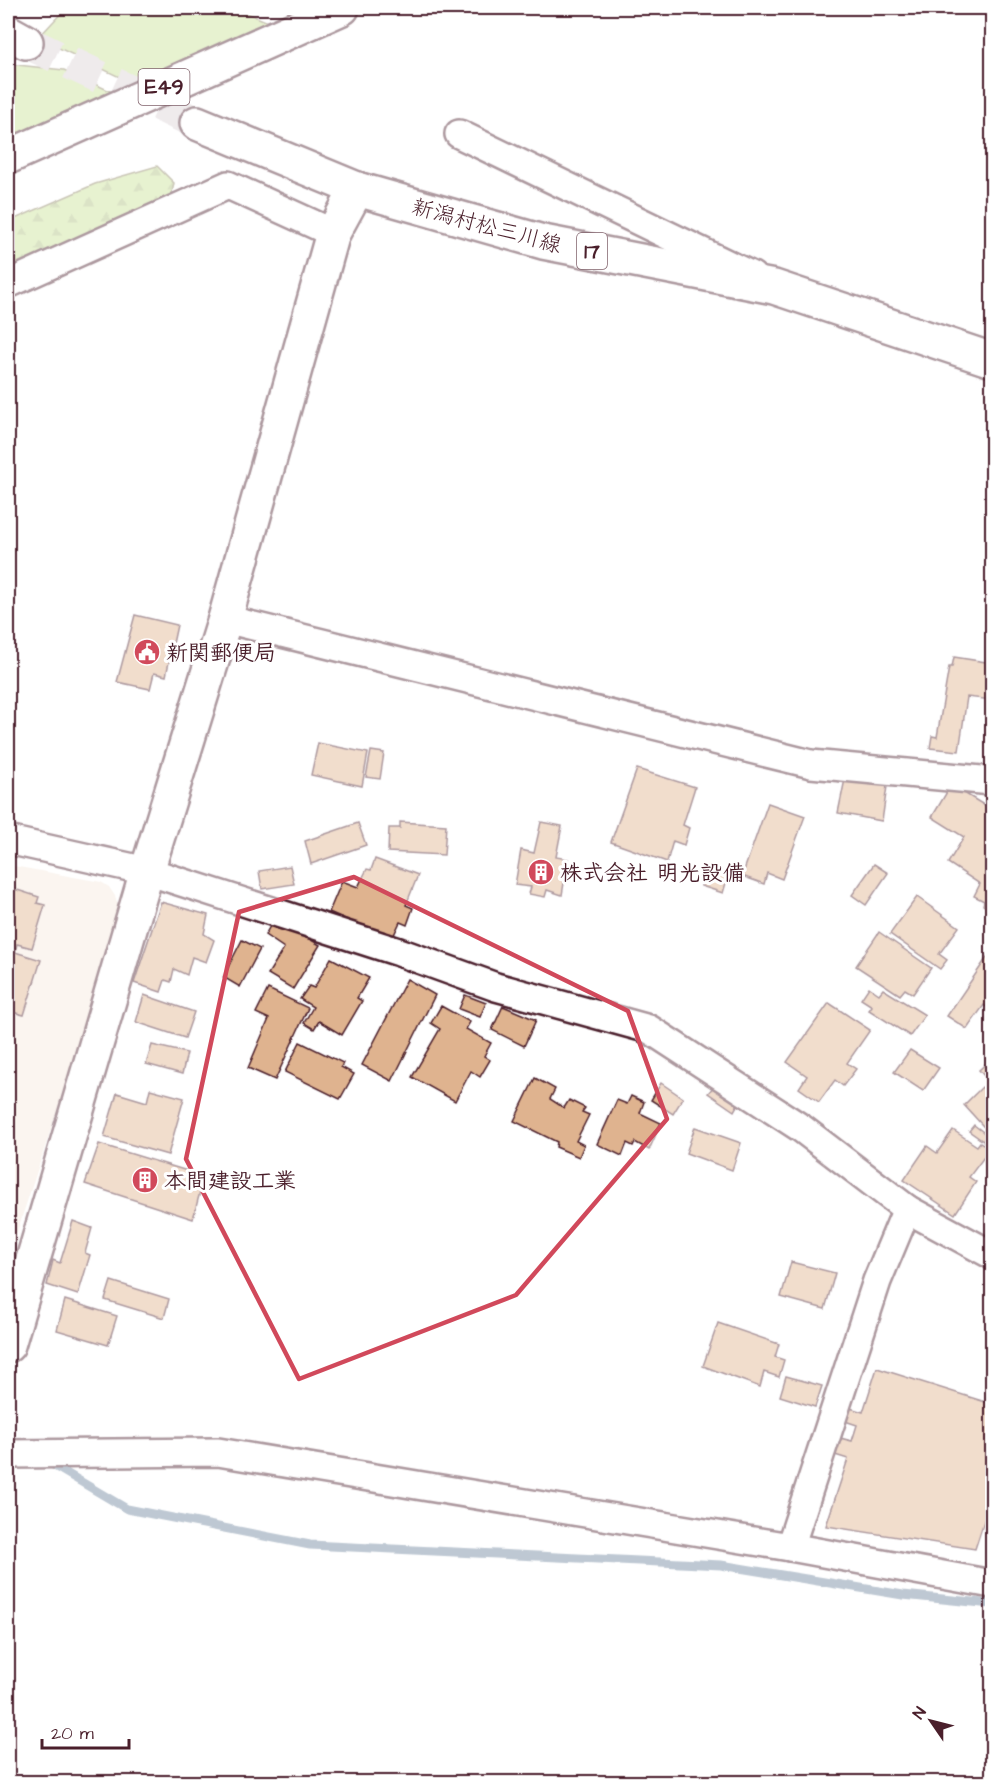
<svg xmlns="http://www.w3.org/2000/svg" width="1000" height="1790" font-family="'Architects Daughter','Klee One',sans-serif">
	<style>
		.built { fill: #f5e8dd }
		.green { fill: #cae297; stroke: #8a8061; stroke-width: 1.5 }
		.forest { fill: url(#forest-firs); stroke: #8a8061; stroke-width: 1.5 }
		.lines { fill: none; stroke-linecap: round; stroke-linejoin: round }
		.stream { stroke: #70869e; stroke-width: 9 }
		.building { fill: #dfb38f; stroke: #4a1f2b; stroke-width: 1.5 }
		.primary-tunnel { stroke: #dbd2d5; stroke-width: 33; stroke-dasharray: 33 16; stroke-linecap: butt }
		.street-casing { stroke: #4a1f2b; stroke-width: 32 }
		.secondary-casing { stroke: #4a1f2b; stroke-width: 38 }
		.primary-casing { stroke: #4a1f2b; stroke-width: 38 }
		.highway-casing { stroke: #4a1f2b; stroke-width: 38 }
		.street { stroke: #fff; stroke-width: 27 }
		.secondary { stroke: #fff; stroke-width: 33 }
		.primary { stroke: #fff; stroke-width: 33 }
		.highway { stroke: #fff; stroke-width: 33 }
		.marked { fill: none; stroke: #d1495b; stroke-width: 4.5; stroke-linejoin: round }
		.labels { text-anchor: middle; stroke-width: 6; stroke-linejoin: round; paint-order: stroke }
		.shield { fill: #fff; stroke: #80626b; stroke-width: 1.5 }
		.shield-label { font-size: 21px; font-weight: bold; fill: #4a1f2b }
		.street-label { font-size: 22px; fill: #4a1f2b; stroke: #fff }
		.poi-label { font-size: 22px; font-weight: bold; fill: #4a1f2b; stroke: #fff; text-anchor: start }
	</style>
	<defs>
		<pattern id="forest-firs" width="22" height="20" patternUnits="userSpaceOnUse" patternTransform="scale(1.5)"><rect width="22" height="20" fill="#cae297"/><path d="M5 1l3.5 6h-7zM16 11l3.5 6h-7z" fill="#afc182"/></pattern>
	</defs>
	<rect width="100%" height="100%" fill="#fff"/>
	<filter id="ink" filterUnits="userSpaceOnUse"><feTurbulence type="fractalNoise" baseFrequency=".0167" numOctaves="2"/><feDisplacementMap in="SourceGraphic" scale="12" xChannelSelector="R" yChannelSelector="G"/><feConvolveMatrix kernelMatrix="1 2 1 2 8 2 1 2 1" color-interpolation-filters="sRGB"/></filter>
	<g filter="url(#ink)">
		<polygon class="built" points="8,865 101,882 109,887 115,896 119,908 74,1059 8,1259"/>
		<g class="green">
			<polygon points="66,8 235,8 280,27 134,84 38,38"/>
			<polygon points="8,64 64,70 121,96 8,142"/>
		</g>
		<polygon class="forest" points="157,166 174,183 170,203 8,275 8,222 95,184"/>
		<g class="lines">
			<g class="stream">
				<polyline points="8,1438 21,1446"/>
				<polyline points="46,1461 127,1509 310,1545 721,1565 903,1595 992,1604"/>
			</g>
		</g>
		<g class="building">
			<polygon points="135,615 177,625 166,676 154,673 150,689 117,682"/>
			<polygon points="954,657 992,663 992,700 967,697 959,751 930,748 932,736 937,737 949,667 952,667"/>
			<polygon points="318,743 368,753 362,786 311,775"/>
			<polygon points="371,751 384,753 380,779 366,777"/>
			<polygon points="637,769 695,787 683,825 689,828 684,845 673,841 667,862 611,842"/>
			<polygon points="845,779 887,786 882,821 838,813"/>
			<polygon points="951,785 992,810 992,911 983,905 984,901 974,896 980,884 948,863 964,837 932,817"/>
			<polygon points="768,803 805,816 782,879 767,873 764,884 742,876"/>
			<polygon points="400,822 446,825 444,855 388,852 389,828 400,828"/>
			<polygon points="541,822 562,826 556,857 568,859 562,895 547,890 545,897 529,894 531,887 515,885 521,850 534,853"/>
			<polygon points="358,823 366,845 311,864 305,841"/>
			<polygon points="375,859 418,875 406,905 413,908 407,925 400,922 392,939 329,912 342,881 358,887 367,869 371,870"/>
			<polygon points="874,864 888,873 866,905 852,895"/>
			<polygon points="290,866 294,884 262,889 259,871"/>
			<polygon points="708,866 729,873 723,893 701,886"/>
			<polygon points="8,887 39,897 37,903 45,905 32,948 17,944 15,952 41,960 24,1015 8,1011"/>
			<polygon points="917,897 959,927 939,954 947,960 940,969 890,934"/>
			<polygon points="161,902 208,915 204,934 214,940 206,962 192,957 187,975 174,969 171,982 165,980 161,992 134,983"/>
			<polygon points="274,919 320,945 293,989 268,974 284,948 265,935"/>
			<polygon points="879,932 931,968 913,994 905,989 900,995 856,966"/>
			<polygon points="242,940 260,949 240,987 223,977"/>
			<polygon points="992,950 992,1012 984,1005 967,1029 947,1016"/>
			<polygon points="331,958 369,978 357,998 362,1001 342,1035 319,1021 314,1029 304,1023 313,1007 300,999 309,986 314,988"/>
			<polygon points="407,979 435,995 392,1081 362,1065"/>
			<polygon points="869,987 879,994 883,989 925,1015 910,1036 869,1010 872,1006 861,999"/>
			<polygon points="268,989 308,1008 275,1080 248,1068 269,1019 256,1013"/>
			<polygon points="144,995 194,1012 185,1038 136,1022"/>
			<polygon points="465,995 486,1003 480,1017 459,1009"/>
			<polygon points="829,1003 870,1030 847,1063 856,1069 843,1086 835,1080 819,1102 799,1088 807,1076 787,1062"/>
			<polygon points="441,1006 470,1022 466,1029 491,1043 484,1056 490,1060 480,1077 471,1071 455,1101 412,1077 440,1029 431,1023"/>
			<polygon points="503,1006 536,1020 524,1046 492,1030"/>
			<polygon points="300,1042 343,1063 341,1067 354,1074 340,1099 285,1072"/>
			<polygon points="152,1045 187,1053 182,1074 146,1064"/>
			<polygon points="910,1050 939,1068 923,1091 894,1072"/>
			<polygon points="991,1059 992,1060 992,1085 979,1070"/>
			<polygon points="535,1078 555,1089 550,1099 564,1108 569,1100 585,1108 582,1112 589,1115 576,1141 584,1145 579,1157 556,1147 557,1142 514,1121"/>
			<polygon points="661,1083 683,1098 673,1114 651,1100"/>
			<polygon points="717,1083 741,1099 734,1111 708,1093"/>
			<polygon points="982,1087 992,1098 992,1136 964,1105"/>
			<polygon points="150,1089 184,1098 168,1155 104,1137 117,1093 147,1102"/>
			<polygon points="631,1096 644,1102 640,1113 661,1123 649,1150 635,1142 633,1146 627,1143 622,1156 597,1144 617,1100 627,1104"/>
			<polygon points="974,1125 987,1135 983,1141 969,1131"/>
			<polygon points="695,1127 741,1143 732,1170 686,1153"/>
			<polygon points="953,1130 977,1146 980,1142 990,1149 969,1177 976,1182 955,1214 904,1180 927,1146 937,1153"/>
			<polygon points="99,1144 204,1176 193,1219 85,1184"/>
			<polygon points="73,1221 92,1228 85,1253 90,1255 78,1295 47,1285 53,1260 60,1263"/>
			<polygon points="791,1262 835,1273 825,1309 781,1297"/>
			<polygon points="111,1281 169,1299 164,1318 105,1300"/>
			<polygon points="65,1300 117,1316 108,1345 57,1330"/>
			<polygon points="718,1323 779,1344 775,1357 784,1360 779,1377 764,1372 760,1387 703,1366"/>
			<polygon points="877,1368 992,1404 992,1521 985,1518 975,1549 826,1526 848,1459 835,1455 840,1438 852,1441 857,1425 845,1421 850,1408 863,1412"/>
			<polygon points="786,1376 822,1386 815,1407 780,1396"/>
		</g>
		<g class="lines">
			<polyline class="primary-tunnel" points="26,42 197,123"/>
			<defs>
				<g id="street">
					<polyline points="459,134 752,276"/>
					<polyline points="8,284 228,185 333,233"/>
					<polyline points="225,619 811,764 992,781"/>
					<polyline points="8,840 147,871 399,952 496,987 649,1029 801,1128 907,1209 992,1255"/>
					<polyline points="8,1454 218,1452 790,1547 992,1584"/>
					<polyline points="790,1547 877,1281 907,1209"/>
				</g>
				<polyline id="secondary" points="8,1345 147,871 225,619 333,233 357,189"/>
				<g id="primary">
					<polyline points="8,32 26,42"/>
					<polyline points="197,123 357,189 543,242 774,287 992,360"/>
				</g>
				<polyline id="highway" points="8,157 342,8"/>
			</defs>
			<use href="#street" class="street-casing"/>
			<use href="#secondary" class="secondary-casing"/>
			<use href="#primary" class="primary-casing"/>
			<use href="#highway" class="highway-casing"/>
			<use href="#street" class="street"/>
			<use href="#secondary" class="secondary"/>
			<use href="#primary" class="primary"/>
			<use href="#highway" class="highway"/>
		</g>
	</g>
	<path d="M0 0H1000V1790H0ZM354 877 628 1011 667 1119 516 1295 299 1379 186 1159 239 912Z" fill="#fff" fill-opacity=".55" fill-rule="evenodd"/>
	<path class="marked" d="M354 877 628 1011 667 1119 516 1295 299 1379 186 1159 239 912Z"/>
	<defs>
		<symbol id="civic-disc" viewBox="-11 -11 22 22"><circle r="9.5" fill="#d1495b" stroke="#fff"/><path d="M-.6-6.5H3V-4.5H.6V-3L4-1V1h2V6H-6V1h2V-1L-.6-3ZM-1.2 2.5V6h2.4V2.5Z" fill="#fff"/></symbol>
		<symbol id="building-disc" viewBox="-11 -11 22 22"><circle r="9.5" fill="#d1495b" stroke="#fff"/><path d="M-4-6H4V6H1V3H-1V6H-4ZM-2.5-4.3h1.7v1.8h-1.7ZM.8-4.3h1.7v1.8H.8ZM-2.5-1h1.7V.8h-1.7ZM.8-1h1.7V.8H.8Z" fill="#fff"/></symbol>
	</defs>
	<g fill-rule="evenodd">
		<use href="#civic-disc" x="132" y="637" width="30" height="30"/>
		<use href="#building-disc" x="526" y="857" width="30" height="30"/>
		<use href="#building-disc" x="130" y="1165" width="30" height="30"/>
	</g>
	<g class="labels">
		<g class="shield">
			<rect x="138.5" y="69" width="51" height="36" rx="4.5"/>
			<rect x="577" y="233" width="30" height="36" rx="4.5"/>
		</g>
		<g class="shield-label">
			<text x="164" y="94">E49</text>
			<text x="592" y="258">17</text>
		</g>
		<g class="street-label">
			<text transform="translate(487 225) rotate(15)" y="8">新潟村松三川線</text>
		</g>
		<g class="poi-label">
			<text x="166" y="660">新関郵便局</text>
			<text x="560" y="880">株式会社 明光設備</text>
			<text x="164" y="1188">本間建設工業</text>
		</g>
	</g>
	<rect width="1000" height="1790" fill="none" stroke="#fff" stroke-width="30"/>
	<rect x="15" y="15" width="970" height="1760" fill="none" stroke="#4a1f2b" stroke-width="2" filter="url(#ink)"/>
	<g transform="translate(931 1721) rotate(305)" stroke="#ffffff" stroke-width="4.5" paint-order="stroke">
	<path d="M0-4.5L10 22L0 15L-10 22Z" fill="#4a1f2b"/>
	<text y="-9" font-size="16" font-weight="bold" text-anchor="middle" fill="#4a1f2b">N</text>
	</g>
	<path d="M42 1739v9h87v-9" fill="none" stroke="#4a1f2b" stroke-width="3"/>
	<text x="51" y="1739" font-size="18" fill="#4a1f2b" stroke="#ffffff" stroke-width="4.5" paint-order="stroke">20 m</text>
</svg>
